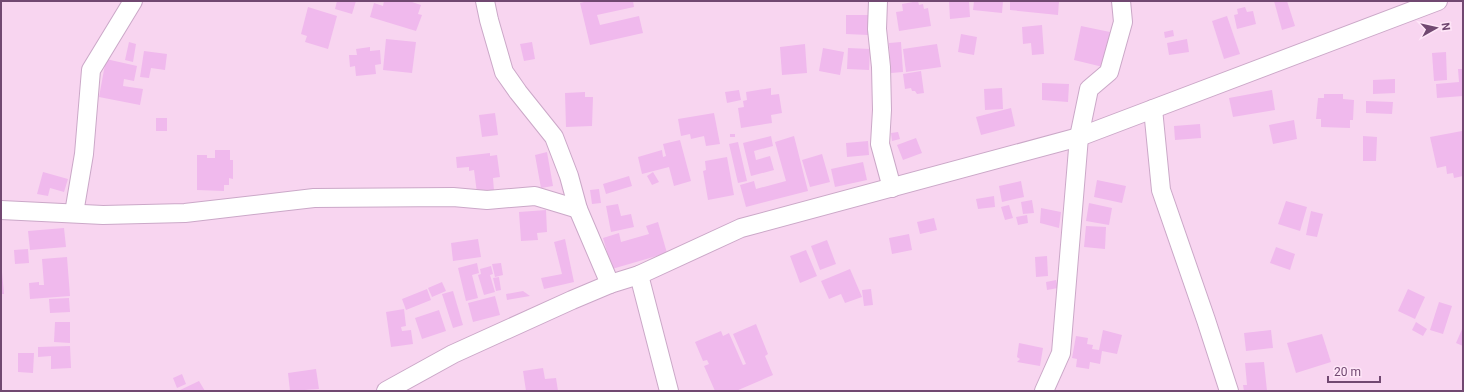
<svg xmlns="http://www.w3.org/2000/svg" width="1464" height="392" font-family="Roboto,sans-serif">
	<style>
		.residential { fill: #f8d5f0 }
		.building { fill: #f0b9ed }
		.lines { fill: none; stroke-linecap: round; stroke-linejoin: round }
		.minor-casing { stroke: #cba8c8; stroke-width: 20 }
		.minor { stroke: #fff; stroke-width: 18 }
	</style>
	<rect width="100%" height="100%" fill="#fbe0f4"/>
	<rect class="residential" x="1" y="1" width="1462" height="390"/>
	<g class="building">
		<polygon points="337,1 356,1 352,14 335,9"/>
		<polygon points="384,1 412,1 412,2 421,5 418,14 422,15 416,31 370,17 374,3 383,6"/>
		<polygon points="588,1 633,1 634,7 597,15 600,25 639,16 643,33 590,45 580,3"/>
		<polygon points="918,1 919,5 923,4 924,9 928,8 931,26 899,31 896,12 903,11 902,4"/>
		<polygon points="949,1 969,1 970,17 950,19"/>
		<polygon points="974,1 1003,1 1002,13 973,10"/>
		<polygon points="1010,1 1059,1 1058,15 1010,10"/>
		<polygon points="1274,1 1287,1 1295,26 1282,30"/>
		<polygon points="308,7 337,16 328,49 305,42 307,36 301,34"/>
		<polygon points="1245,7 1247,12 1253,11 1256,24 1237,29 1234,15 1238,14 1237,9"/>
		<polygon points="846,15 868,15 868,35 846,34"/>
		<polygon points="1227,16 1240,54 1224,59 1212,21"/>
		<polygon points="1042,25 1044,54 1032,55 1031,43 1023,44 1022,27"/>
		<polygon points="1081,26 1110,32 1103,67 1074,60"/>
		<polygon points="1173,30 1174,36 1165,38 1164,32"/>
		<polygon points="961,34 977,37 974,55 958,52"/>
		<polygon points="386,39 416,42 412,73 383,70"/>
		<polygon points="1187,39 1189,52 1169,55 1167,43"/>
		<polygon points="129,42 136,44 133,62 125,60"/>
		<polygon points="532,42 535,59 524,61 520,44"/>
		<polygon points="901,42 903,72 891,73 889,43"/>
		<polygon points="805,44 807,73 782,75 780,47"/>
		<polygon points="937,44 941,67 906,72 903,49"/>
		<polygon points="370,47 370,51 380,50 381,64 375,65 376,74 356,76 355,66 350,67 349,55 357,55 356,49"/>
		<polygon points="823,48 844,52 840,75 819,71"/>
		<polygon points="848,48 870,49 869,70 847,69"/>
		<polygon points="144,51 167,54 165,70 151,68 149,78 140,77"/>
		<polygon points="1446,52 1447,80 1434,81 1432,53"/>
		<polygon points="106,59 137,66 134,81 124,79 123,86 143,89 140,105 99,97"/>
		<polygon points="1458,69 1463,69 1463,96 1437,98 1436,84 1459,82"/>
		<polygon points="921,71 924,93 917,94 915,91 912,91 911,88 905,89 903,74"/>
		<polygon points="1395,79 1395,93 1373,94 1373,80"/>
		<polygon points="1042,83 1069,84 1068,102 1042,100"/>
		<polygon points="771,88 771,95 779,94 782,113 771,115 772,123 741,128 738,108 744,107 743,101 747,100 746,92"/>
		<polygon points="1002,88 1003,109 985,110 984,89"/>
		<polygon points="739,90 741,100 727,103 725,92"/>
		<polygon points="1272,90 1275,110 1233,117 1229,98"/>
		<polygon points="585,92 585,97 593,97 592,126 566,127 565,93"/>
		<polygon points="1324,94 1343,94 1343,99 1354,100 1353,120 1350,120 1350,128 1321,127 1321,119 1316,119 1318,98 1324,98"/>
		<polygon points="1366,101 1393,102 1392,114 1366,113"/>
		<polygon points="1011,108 1015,126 981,135 976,117"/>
		<polygon points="495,113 498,135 482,137 479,115"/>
		<polygon points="714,113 720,144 706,146 704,136 691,139 690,134 681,136 678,119"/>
		<rect x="156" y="118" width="11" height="13"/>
		<polygon points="1294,120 1297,139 1273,144 1269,125"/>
		<polygon points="1200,124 1201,138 1175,140 1174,126"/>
		<polygon points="1462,131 1463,176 1454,178 1453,173 1447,174 1446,166 1437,168 1430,137"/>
		<polygon points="898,132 900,139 892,141 891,133"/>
		<rect x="730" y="134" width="5" height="3"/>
		<polygon points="771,136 773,146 754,151 756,160 770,156 774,170 751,176 743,143"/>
		<polygon points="794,136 808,191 746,207 740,185 754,181 756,189 786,181 775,142"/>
		<polygon points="1363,136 1377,137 1376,161 1363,161"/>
		<polygon points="916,138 922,153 903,160 897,145"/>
		<polygon points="680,140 691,181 674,186 669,167 642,174 638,157 662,150 663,157 666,156 663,144"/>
		<polygon points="868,141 869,155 847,157 846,143"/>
		<polygon points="738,142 747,181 738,183 729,144"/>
		<polygon points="215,150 230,150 230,160 233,160 233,179 229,178 229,185 224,185 224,191 197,190 197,155 207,155 207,158 215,158"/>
		<polygon points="547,152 553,186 541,188 535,155"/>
		<polygon points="490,153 490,156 497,155 500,177 493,178 494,191 477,193 474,170 469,171 469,167 457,168 456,157"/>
		<polygon points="822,154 830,182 810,187 802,160"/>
		<polygon points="727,157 734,195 708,200 703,171 706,170 705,161"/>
		<polygon points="863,162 867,180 835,187 831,169"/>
		<polygon points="43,172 68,179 64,192 50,188 48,196 37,194"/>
		<polygon points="653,172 659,182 652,185 647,176"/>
		<polygon points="629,176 632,186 606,194 603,184"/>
		<polygon points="1097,180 1126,186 1122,203 1094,197"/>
		<polygon points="1021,181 1024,197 1002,202 999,186"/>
		<polygon points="599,189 601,203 592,204 590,190"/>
		<polygon points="994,196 995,207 978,209 976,199"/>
		<polygon points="1032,200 1034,213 1023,214 1021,202"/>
		<polygon points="1286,201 1307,207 1300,231 1278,224"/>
		<polygon points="1089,203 1112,208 1109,225 1086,221"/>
		<polygon points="618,204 621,216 631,214 634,227 611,232 606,206"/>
		<polygon points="1009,205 1013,218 1005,220 1001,207"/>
		<polygon points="1041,208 1061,212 1059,228 1040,223"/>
		<polygon points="546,210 547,232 537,233 538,240 521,241 519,212"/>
		<polygon points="1311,211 1323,214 1317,237 1306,235"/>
		<polygon points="1027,215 1028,223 1018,225 1016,217"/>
		<polygon points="934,218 937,230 920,234 917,222"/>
		<polygon points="658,222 667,253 612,269 603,238 619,233 621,242 649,234 646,226"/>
		<polygon points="1086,226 1106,227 1105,249 1084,247"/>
		<polygon points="64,228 66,247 30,250 28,231"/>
		<polygon points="909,234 912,250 892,254 889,238"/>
		<polygon points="478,239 481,257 453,261 451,243"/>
		<polygon points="565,239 574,282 544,289 541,278 562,274 554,242"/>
		<polygon points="827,240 836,264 820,270 811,246"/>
		<polygon points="1276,247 1295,254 1290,270 1270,263"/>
		<polygon points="28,249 29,263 15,264 14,250"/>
		<polygon points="806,250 817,276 800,283 790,256"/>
		<polygon points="1047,256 1048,276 1036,277 1035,257"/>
		<polygon points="67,257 70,296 30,299 29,283 39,282 39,285 44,285 42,259"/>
		<polygon points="477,263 479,273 472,275 478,298 466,301 458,268"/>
		<polygon points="501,263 503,275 495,277 492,264"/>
		<polygon points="491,266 493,274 490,275 495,292 484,295 478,275 481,274 480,269"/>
		<polygon points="850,269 862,297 845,303 841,294 829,299 821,281"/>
		<polygon points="1,272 2,272 4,294 1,294"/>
		<polygon points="499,277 501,290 496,291 493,278"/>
		<polygon points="1056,280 1058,288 1047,290 1046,282"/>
		<polygon points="442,282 446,291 432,297 428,288"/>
		<polygon points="427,289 431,300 406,310 402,299"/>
		<polygon points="871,289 873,305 864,306 862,290"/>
		<polygon points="1408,289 1425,297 1415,319 1398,311"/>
		<polygon points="453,291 463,325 453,328 442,294"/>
		<polygon points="523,291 530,296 507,300 506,294"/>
		<polygon points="495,296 500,315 473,322 468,303"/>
		<polygon points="69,298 70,312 50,313 49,299"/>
		<polygon points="1439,302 1452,306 1443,334 1430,330"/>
		<polygon points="404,309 406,326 401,327 402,331 411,330 413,344 391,347 386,312"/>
		<polygon points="439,310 446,331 422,339 415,318"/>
		<polygon points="55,322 70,322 70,343 54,342"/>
		<polygon points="1416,322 1427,329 1423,336 1412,330"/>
		<polygon points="756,324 768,354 765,356 773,375 736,391 715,391 704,366 709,364 707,360 703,361 695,342 721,331 723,336 729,333 743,365 746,364 733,334"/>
		<polygon points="1463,327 1463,346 1456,343"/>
		<polygon points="1103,330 1122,335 1117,354 1102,351 1100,364 1090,362 1089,369 1076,367 1077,359 1072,358 1076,336 1088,338 1087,344 1093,345 1092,349 1099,350"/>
		<polygon points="1271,330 1273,348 1246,351 1244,333"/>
		<polygon points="1322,334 1331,362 1296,373 1287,343"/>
		<polygon points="1019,343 1043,348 1040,366 1017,362 1020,359 1017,357"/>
		<polygon points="70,346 71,368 51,369 51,356 38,357 38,347"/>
		<polygon points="18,353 34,353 33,373 18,372"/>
		<polygon points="1264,362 1267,391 1244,391 1243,385 1247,385 1245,363"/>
		<polygon points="543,368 545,379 556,378 558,391 526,391 523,371"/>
		<polygon points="316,369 319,389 290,391 288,373"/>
		<polygon points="182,374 186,384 177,388 173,378"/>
		<polygon points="199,381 205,391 178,391"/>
	</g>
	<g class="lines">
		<defs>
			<g id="minor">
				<polyline points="485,1 489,20 504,72 518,92 554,137 569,176 578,209 610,284"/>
				<polyline points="878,1 877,29 881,67 882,110 880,144 892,188"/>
				<polyline points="1153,109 1161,190 1206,320 1229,391"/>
				<polyline points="1,210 103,215 185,213 314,198 453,197 487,200 535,196 578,209"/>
				<polyline points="74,213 84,154 91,70 133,1"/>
				<polyline points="639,275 669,391"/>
				<polyline points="386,391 453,354 572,300 610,284 639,275 741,228 1079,137 1438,1"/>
				<polyline points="1044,391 1061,353 1079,137 1089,89 1109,72 1123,22 1121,1"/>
			</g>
		</defs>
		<use href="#minor" class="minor-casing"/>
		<use href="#minor" class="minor"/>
	</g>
	<rect width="1464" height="392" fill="none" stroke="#714871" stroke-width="4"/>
	<g transform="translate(1436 28) rotate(82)" stroke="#ffe6f8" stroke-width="3" paint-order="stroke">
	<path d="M0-3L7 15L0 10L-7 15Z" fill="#714871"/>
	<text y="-6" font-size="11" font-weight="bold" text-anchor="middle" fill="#714871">N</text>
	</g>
	<path d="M1328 376v6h52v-6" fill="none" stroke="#714871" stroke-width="2"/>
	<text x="1334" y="376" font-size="12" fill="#714871" stroke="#ffe6f8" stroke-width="3" paint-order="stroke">20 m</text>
</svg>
